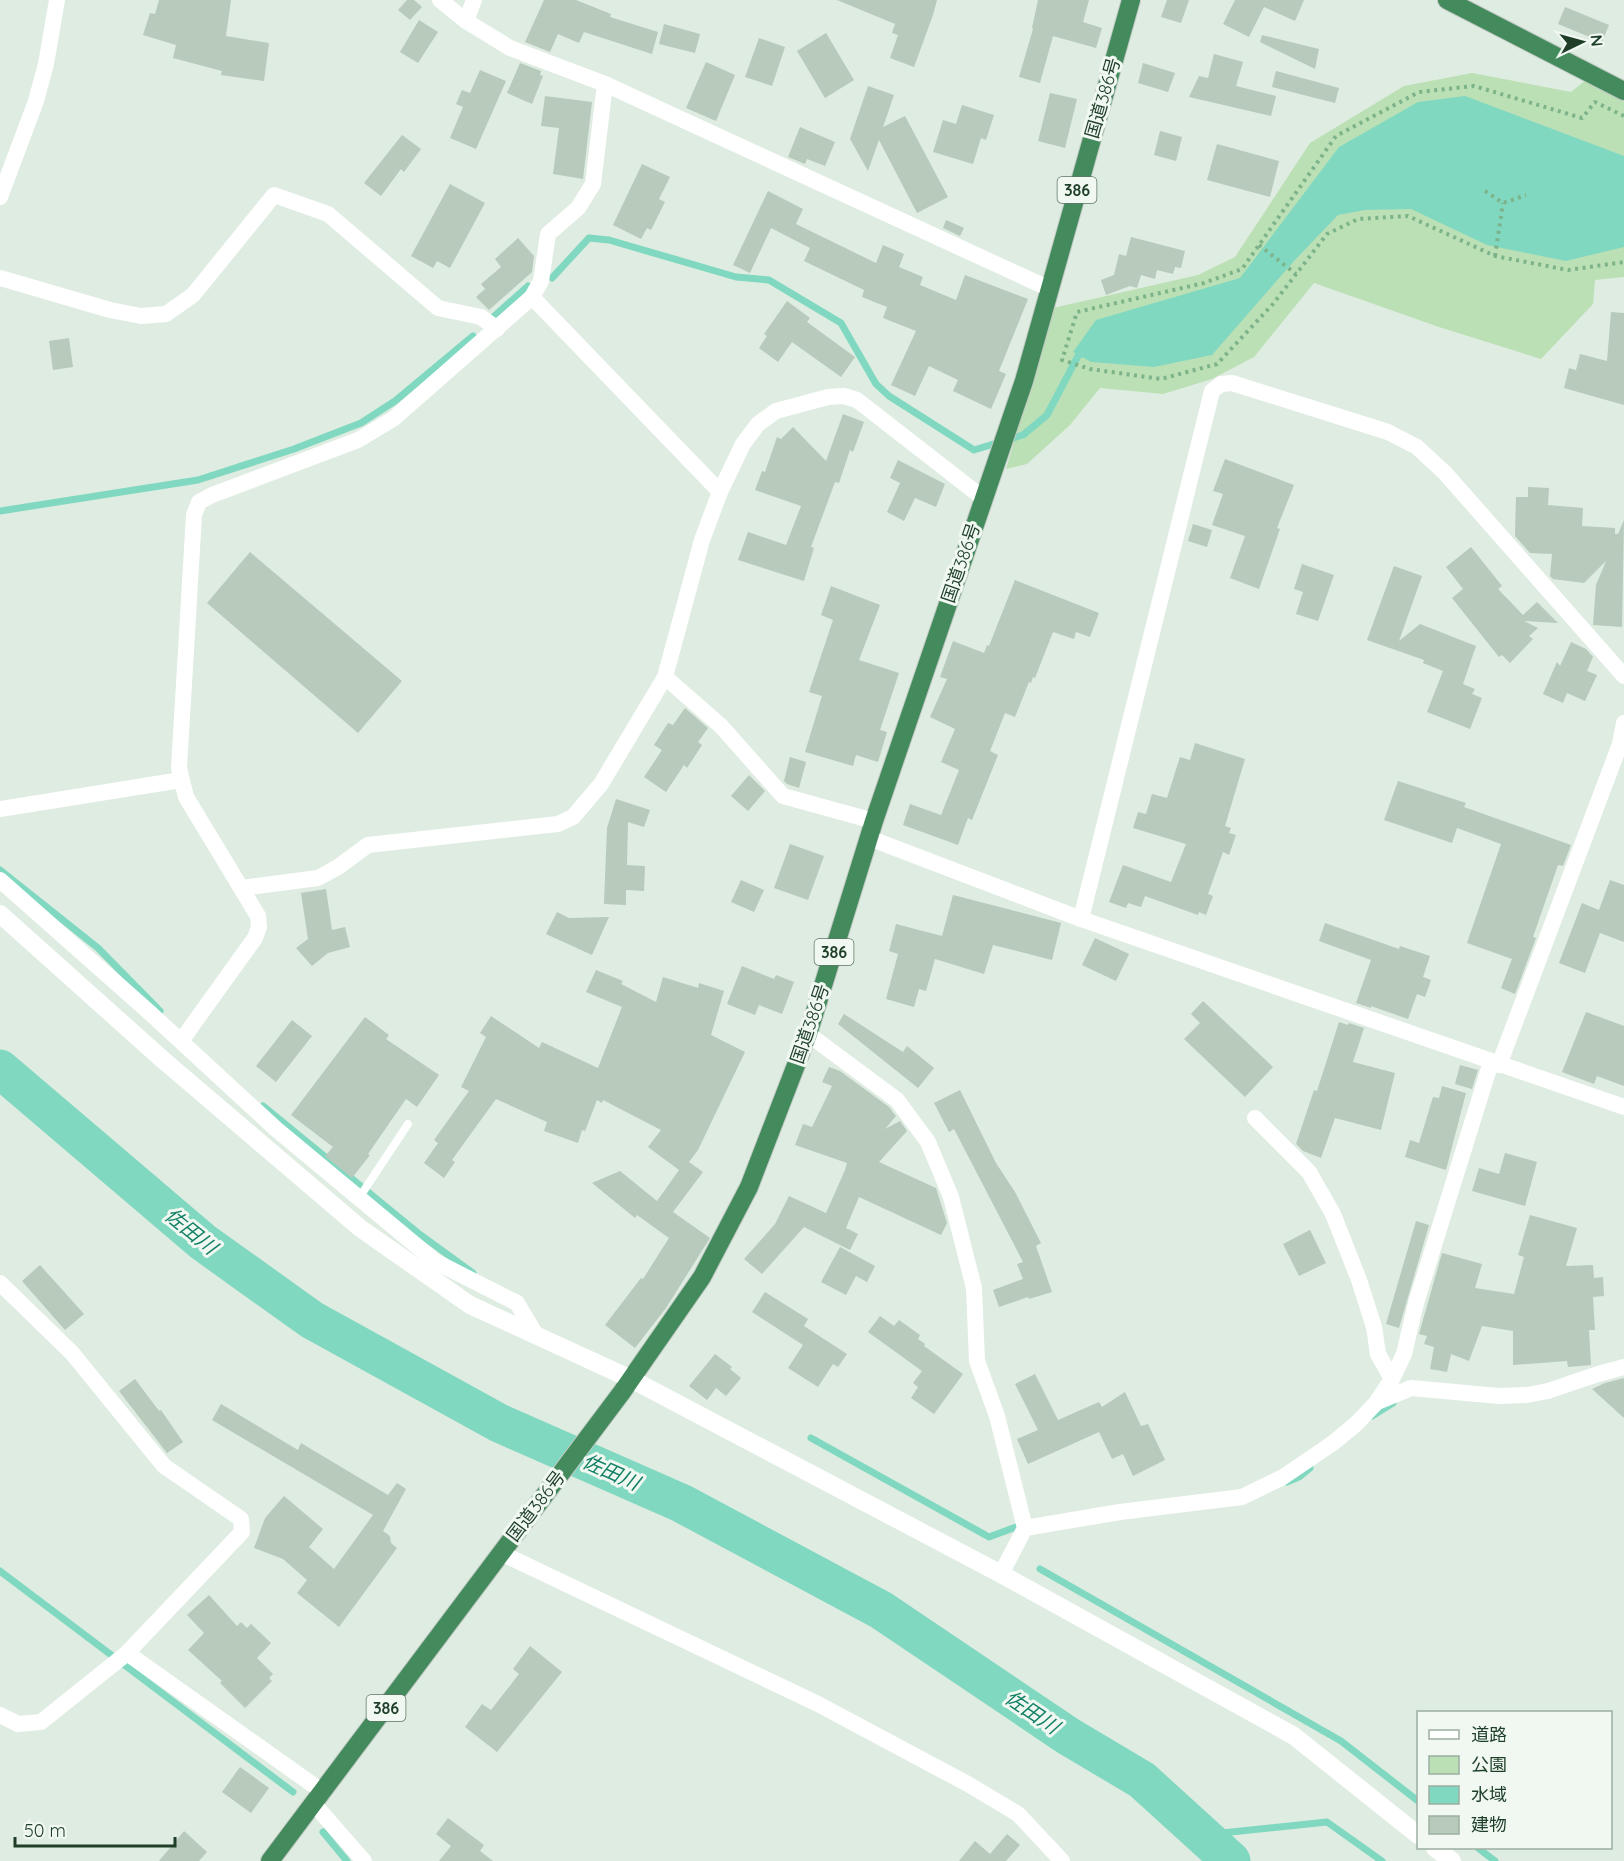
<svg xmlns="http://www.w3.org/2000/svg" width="1624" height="1861" font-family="Quicksand,'Noto Sans JP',sans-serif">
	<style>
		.green { fill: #bbe0b5 }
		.water { fill: #81d8c1 }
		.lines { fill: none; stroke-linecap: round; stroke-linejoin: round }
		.stream { stroke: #81d8c1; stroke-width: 7 }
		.river { stroke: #81d8c1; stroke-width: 39 }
		.building { fill: #b7cabb }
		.trunk-casing { stroke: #c0c9c3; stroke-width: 20 }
		.path { stroke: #7cb38b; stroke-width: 4; stroke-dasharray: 3 4.5; stroke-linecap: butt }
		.service { stroke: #fff; stroke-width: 8 }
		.minor { stroke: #fff; stroke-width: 16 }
		.tertiary { stroke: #fff; stroke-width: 18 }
		.trunk { stroke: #438a5c; stroke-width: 18 }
		.labels { text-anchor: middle; stroke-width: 6; stroke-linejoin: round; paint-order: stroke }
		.shield { fill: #f0f8f1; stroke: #5d7664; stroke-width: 1.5 }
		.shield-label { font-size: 16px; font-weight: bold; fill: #1e3e28 }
		.street-label { font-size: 18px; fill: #1e3e28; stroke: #f0f8f1 }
		.water-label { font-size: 20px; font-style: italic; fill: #128065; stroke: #f0f8f1 }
	</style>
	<rect width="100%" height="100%" fill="#dfece1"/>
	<polygon class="green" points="1472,73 1571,92 1587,79 1624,98 1624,277 1595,280 1593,304 1541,359 1439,327 1314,283 1254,357 1212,379 1163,394 1100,388 1070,425 1027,464 1006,469 1053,308 1198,275 1235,257 1310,143 1404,86"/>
	<polygon class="water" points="1465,96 1624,156 1624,247 1566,261 1487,245 1411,209 1365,210 1338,215 1294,261 1212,355 1154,367 1091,362 1073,352 1096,320 1240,278 1339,147 1418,102"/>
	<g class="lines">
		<g class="stream">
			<polyline points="552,278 589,238 609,240 736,277 769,280 841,323 876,384 889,396 974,450 1023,435 1047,415 1078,356 1087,350"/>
			<polyline points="491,319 528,286"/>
			<polyline points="0,511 198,480 294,449 361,423 395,401 473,336"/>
			<polyline points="0,870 98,948 160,1011"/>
			<polyline points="263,1106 418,1233 473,1273"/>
			<polyline points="1372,1416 1393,1403"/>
			<polyline points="811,1438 989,1537 1016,1527"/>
			<polyline points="1287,1482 1299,1477 1310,1468"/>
			<polyline points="1040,1569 1341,1741 1418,1801"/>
			<polyline points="0,1571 293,1792"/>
			<polyline points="323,1832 347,1861"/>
			<polyline points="1202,1835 1327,1822 1382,1861"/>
			<polyline points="1478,1848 1495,1861"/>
		</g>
		<polyline class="river" points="0,1069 203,1242 312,1320 499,1423 681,1503 881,1610 1068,1736 1142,1780 1231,1861"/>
	</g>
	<g class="building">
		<polygon points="159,0 231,0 226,36 269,43 264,81 221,75 222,71 173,58 176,45 143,35 150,13 155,14"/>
		<polygon points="407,0 414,0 422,7 410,20 398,10"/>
		<polygon points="544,0 576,0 611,14 610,17 658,32 652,54 584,32 579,43 558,34 550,52 525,42"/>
		<polygon points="837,0 937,0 933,15 914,67 890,58 898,35 892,33 895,24"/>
		<polygon points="1038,0 1089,0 1083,22 1102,28 1096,48 1053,36 1040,83 1019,77 1033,29 1032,28"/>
		<polygon points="1167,0 1189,0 1181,23 1161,17"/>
		<polygon points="1235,0 1304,0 1295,21 1264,7 1249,37 1223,24"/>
		<polygon points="1565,7 1609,25 1602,42 1558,24"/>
		<polygon points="419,20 438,32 418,63 400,52"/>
		<polygon points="664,24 700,34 695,53 659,44"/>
		<polygon points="826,33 854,80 825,98 797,51"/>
		<polygon points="1262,35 1319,49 1315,69 1260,42"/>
		<polygon points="759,38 785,47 772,86 745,77"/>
		<polygon points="1214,54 1243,62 1236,86 1276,96 1271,116 1189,97 1199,76 1208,78"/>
		<polygon points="706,62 735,75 716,121 686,108"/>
		<polygon points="520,63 541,71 540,75 543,76 532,104 507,93"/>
		<polygon points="1143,63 1175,73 1168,92 1138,83"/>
		<polygon points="480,70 506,81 476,149 450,138 463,107 456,104 462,90 470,93"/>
		<polygon points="1276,71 1339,88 1335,103 1272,87"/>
		<polygon points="868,86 894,95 883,127 905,116 948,197 917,213 879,140 868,171 850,139"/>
		<polygon points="1050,93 1077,99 1065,148 1038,141"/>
		<polygon points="545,96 592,102 583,179 553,174 559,128 541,126"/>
		<polygon points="962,105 994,115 986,140 981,138 973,164 933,152 943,120 956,124"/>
		<polygon points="800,127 835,142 825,166 807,159 805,164 788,157"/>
		<polygon points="1160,131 1182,137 1176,161 1154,155"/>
		<polygon points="402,135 421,149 404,172 401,169 381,196 364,183"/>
		<polygon points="1217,144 1279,161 1270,197 1207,180"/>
		<polygon points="642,164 670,177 659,199 665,202 651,230 647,228 641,239 613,225"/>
		<polygon points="450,184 485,203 450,268 437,261 433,268 411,256"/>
		<polygon points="768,191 803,209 796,224 876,263 883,245 904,254 899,267 923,277 920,285 956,300 965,275 1028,299 999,371 1006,374 991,409 953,391 958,380 929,366 915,396 891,385 916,331 883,318 887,307 862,297 864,290 804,261 810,248 771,228 750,273 733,265"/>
		<polygon points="946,220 964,228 960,236 943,228"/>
		<polygon points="1131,237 1185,251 1181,268 1175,267 1173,274 1157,270 1155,279 1141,275 1137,288 1130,286 1106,295 1101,280 1114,275 1119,254 1126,256"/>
		<polygon points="518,238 534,256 532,272 489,310 476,297 485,289 481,284 501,267 495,259"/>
		<polygon points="787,301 810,318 807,322 855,357 841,377 792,342 778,362 759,348 767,336 764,334"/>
		<polygon points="1611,312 1624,313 1624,405 1564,388 1569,368 1576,370 1580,354 1607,361"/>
		<polygon points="69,338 73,367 53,370 49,341"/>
		<polygon points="843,414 864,422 853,452 850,450 839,483 835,482 811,547 814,548 804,581 738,560 748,532 786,545 801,506 755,490 762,471 765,472 777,437 781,439 793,427 826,461"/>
		<polygon points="1225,459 1294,485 1277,528 1280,529 1259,589 1230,578 1245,536 1212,525 1223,494 1213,491"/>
		<polygon points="898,460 945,484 936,507 915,498 904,521 887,512 900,483 890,478"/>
		<polygon points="1528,487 1549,488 1548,505 1583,508 1582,526 1615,528 1615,534 1618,534 1624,520 1622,627 1593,625 1596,585 1606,561 1584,583 1553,579 1550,576 1552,554 1530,553 1515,536 1516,497 1528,497"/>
		<polygon points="1193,524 1212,530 1207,547 1188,541"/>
		<polygon points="1471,547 1502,586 1498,589 1523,615 1537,602 1558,623 1524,621 1538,628 1529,636 1533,639 1510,663 1502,655 1499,657 1452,598 1463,589 1446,567"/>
		<polygon points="250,552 402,681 358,733 207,603"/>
		<polygon points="1302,564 1334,575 1318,621 1296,614 1303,592 1294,589"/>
		<polygon points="1394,566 1422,576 1399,641 1420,624 1476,646 1463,684 1475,689 1472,694 1482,698 1470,729 1427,712 1443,671 1423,663 1424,660 1367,640"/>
		<polygon points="1015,580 1099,613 1090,637 1076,632 1074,639 1053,632 1035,678 1033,677 1031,683 1029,682 1015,717 1005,713 990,751 998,755 972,820 968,818 958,845 903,825 910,804 941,815 959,770 941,762 955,729 930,717 947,679 940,677 953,641 984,653 987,645 989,646"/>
		<polygon points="831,586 880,605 859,660 899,673 880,730 887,732 878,762 856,755 853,766 805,752 822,696 809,692 833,620 821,615"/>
		<polygon points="1571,642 1586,649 1593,657 1587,671 1597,675 1585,701 1567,693 1563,703 1543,694 1557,662 1560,666"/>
		<polygon points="685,708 708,728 698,742 702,745 687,768 684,765 666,792 644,777 662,750 654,745 668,723 673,725"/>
		<polygon points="1195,743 1245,759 1225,826 1231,828 1229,833 1236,835 1229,855 1223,852 1208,894 1213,896 1206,915 1199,912 1198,915 1145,896 1141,907 1128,903 1126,908 1109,902 1123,865 1171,882 1186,844 1133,828 1138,812 1146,814 1152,794 1167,798 1180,757 1190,760"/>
		<polygon points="790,757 806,762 799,788 787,784 784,781"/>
		<polygon points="749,775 765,791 748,811 731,796"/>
		<polygon points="1398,781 1466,803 1464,807 1571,845 1563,866 1558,865 1533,937 1536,938 1515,994 1501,988 1512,959 1467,943 1501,844 1457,828 1452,843 1384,820"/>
		<polygon points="616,799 650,810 644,827 628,822 627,865 645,866 644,891 626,890 626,905 604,904 607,828"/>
		<polygon points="790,844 824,856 808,900 774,888"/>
		<polygon points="741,880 764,890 754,912 731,902"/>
		<polygon points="1610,880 1624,885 1624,942 1600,933 1585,973 1559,963 1582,903 1599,910"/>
		<polygon points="326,889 332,930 345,927 350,947 328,953 312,966 296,948 308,939 301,893"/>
		<polygon points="953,895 1061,923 1052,960 993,945 984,974 935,959 926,991 919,989 914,1007 886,999 898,954 889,951 896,924 942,936"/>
		<polygon points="557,912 569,918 609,917 592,955 546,934"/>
		<polygon points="1325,923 1399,949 1400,946 1430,956 1423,977 1431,980 1425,997 1417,994 1408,1019 1371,1006 1371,1008 1356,1003 1371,960 1319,941"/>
		<polygon points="1095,938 1129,954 1116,981 1082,965"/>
		<polygon points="742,966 774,979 776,975 794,982 782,1014 759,1005 755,1015 727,1004"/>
		<polygon points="596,970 623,981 621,984 656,1002 663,977 698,988 699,983 724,991 711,1035 745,1052 698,1150 689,1162 703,1172 673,1212 710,1238 666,1308 635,1348 605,1325 641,1278 643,1279 669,1238 637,1215 635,1218 592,1183 620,1171 657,1201 679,1170 648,1147 661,1130 603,1100 602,1103 597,1100 585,1131 582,1130 578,1143 544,1131 547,1122 496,1099 452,1160 455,1162 444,1178 424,1163 438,1143 434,1140 469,1091 461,1087 486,1037 480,1033 491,1016 539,1048 542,1042 598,1068 622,1007 586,992"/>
		<polygon points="1203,1001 1273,1067 1245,1097 1184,1039 1200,1023 1191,1014"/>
		<polygon points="1586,1012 1624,1026 1624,1086 1597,1076 1594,1084 1562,1072"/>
		<polygon points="844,1014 903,1052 907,1046 934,1068 918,1088 838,1024"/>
		<polygon points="365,1017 389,1035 386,1039 439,1075 417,1107 406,1099 368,1154 370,1155 352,1178 325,1156 333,1147 291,1115"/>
		<polygon points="292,1020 312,1036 276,1082 256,1066"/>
		<polygon points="1339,1022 1348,1025 1349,1023 1364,1028 1353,1062 1395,1073 1381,1130 1335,1118 1321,1158 1303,1151 1296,1144 1314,1090 1317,1091"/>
		<polygon points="1460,1065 1478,1070 1472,1089 1455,1084"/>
		<polygon points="829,1067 840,1071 889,1107 896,1116 885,1129 900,1121 907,1131 879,1162 936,1188 947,1223 941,1235 859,1197 846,1228 858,1234 850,1250 804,1227 762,1274 744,1259 775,1224 789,1196 826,1213 845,1170 847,1163 795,1145 803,1124 812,1127 832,1086 822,1082"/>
		<polygon points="1442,1086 1466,1093 1446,1170 1405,1157 1410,1140 1419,1143 1433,1097 1439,1098"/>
		<polygon points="960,1090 996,1163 1015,1192 1041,1243 1036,1246 1052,1292 1029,1299 1028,1297 999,1307 993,1290 1023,1279 1017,1264 1023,1262 954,1129 949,1132 934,1103"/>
		<polygon points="1505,1153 1537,1162 1525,1206 1472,1191 1479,1168 1499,1174"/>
		<polygon points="1530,1215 1577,1228 1566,1266 1593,1265 1594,1278 1603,1277 1604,1296 1593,1297 1595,1330 1589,1330 1591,1365 1568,1367 1567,1361 1513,1365 1513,1331 1482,1326 1469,1361 1451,1354 1447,1372 1430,1369 1434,1347 1424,1344 1427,1336 1419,1334 1442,1253 1482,1264 1475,1288 1514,1294 1524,1257 1518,1255"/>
		<polygon points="1416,1221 1429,1225 1399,1328 1386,1324"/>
		<polygon points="1310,1230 1326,1263 1299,1276 1283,1244"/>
		<polygon points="840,1247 875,1266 867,1282 856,1276 846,1295 821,1282"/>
		<polygon points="40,1265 84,1314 65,1330 22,1281"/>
		<polygon points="765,1292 808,1319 804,1326 847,1354 838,1367 833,1364 818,1387 788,1368 803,1345 752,1312"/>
		<polygon points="880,1316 894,1326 899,1320 920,1335 918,1339 925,1344 924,1346 963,1374 934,1414 911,1398 918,1387 913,1383 922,1371 868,1332"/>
		<polygon points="715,1354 732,1367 730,1369 741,1378 726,1396 716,1388 707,1400 689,1386"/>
		<polygon points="1035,1374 1058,1420 1099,1402 1102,1407 1125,1392 1141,1426 1148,1424 1165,1460 1133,1476 1123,1454 1112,1459 1099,1432 1028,1464 1017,1439 1038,1430 1015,1384"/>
		<polygon points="1624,1378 1624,1418 1592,1389 1605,1383"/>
		<polygon points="135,1379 159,1411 161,1410 183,1442 167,1453 119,1391"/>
		<polygon points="221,1404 298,1450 301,1443 388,1495 397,1483 406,1489 383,1531 390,1536 391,1543 397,1548 339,1627 297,1593 307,1580 283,1559 254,1548 265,1518 284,1496 323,1529 309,1547 334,1569 373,1515 212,1420"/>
		<polygon points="209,1595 237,1626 241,1622 247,1628 251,1624 271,1643 257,1658 273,1674 269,1678 272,1681 245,1708 220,1683 222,1681 188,1650 204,1633 187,1615"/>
		<polygon points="530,1646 562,1672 497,1752 465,1727 482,1704 491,1710 519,1674 513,1669"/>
		<polygon points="240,1767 269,1788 251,1813 222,1792"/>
		<polygon points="448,1818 484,1845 480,1851 493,1861 439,1861 451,1846 436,1834"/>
		<polygon points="184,1831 207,1852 199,1861 159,1861"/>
		<polygon points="1007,1834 1020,1845 1006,1861 959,1861 975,1841 990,1854"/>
	</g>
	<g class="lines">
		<defs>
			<g id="trunk">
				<polyline points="1447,0 1624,91"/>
				<polyline points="270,1861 622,1392 702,1277 749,1187 808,1034 874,821 1024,381 1131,0"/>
			</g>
		</defs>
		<use href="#trunk" class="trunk-casing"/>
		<g class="path">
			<polyline points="1624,116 1595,102 1582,118 1474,86 1419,92 1336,136 1242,269 1204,283 1077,312 1062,360 1090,369 1161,379 1217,364 1273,304 1327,234 1358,219 1408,216 1495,256 1568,270 1624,262"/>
			<polyline points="1485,191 1503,203 1526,195"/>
			<polyline points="1259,245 1296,274"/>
			<polyline points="1495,256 1503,203"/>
		</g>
		<polyline class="service" points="359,1198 408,1124"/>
		<g class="minor">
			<polyline points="440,0 466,21 510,48 605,84 1050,289"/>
			<polyline points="466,21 474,0"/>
			<polyline points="0,197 36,101 46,64 57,0"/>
			<polyline points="0,278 110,310 141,316 166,314 193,295 274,195 328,214 438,308 481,317 497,329"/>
			<polyline points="532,297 720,492"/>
			<polyline points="665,677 721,726 783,796 874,821"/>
			<polyline points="0,809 181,780"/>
			<polyline points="869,838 1081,919 1624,1107"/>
			<polyline points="0,880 149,1012 276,1129 436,1262 517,1303 536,1335"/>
			<polyline points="241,888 318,878 338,867 368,845 558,824 573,817 601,784 665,677 702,540 720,492 743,444 758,424 776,411 828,397 844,396 857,400 983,498"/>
			<polyline points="1081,919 1212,391 1221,384 1232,383 1388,432 1417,447 1445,473 1624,676"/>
			<polyline points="808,1034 897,1100 928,1142 951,1197 974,1288 977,1361 997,1416 1025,1528 1001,1574"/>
			<polyline points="181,1041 255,938 259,927 258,916 186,797 179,768 194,515 199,502 212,495 358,440 393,419 532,297 541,281 548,234 578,208 593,184 605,84"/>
			<polyline points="1499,1065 1620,744 1624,723"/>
			<polyline points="1255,1118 1309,1172 1333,1214 1359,1280 1374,1327 1378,1354 1392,1379"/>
			<polyline points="0,1283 72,1353 164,1466 241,1519 242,1532 126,1654 41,1722 18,1724 0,1715"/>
			<polyline points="1377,1402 1411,1388 1499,1396 1527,1395 1548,1391 1598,1374 1624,1367"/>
			<polyline points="1025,1528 1120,1512 1242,1497 1283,1477 1333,1443 1356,1424 1376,1403 1392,1379 1404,1354 1416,1303 1491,1062"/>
			<polyline points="501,1553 816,1703 966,1783 1018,1814 1062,1861"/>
			<polyline points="127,1653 323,1792"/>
			<polyline points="314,1804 364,1861"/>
		</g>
		<g class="tertiary">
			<polyline points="0,914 162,1059 360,1228 470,1305 631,1379 1001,1574 1294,1736 1418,1835"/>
			<polyline points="1435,1848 1452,1861"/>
		</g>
		<use href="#trunk" class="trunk"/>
	</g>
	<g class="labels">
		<g class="shield">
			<rect x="1057.5" y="177" width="39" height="26" rx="4.5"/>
			<rect x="814.5" y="939" width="39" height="26" rx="4.5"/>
			<rect x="366.5" y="1695" width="39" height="26" rx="4.5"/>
		</g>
		<g class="shield-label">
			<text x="1077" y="196">386</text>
			<text x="834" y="958">386</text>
			<text x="386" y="1714">386</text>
		</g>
		<g class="street-label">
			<text transform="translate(1103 98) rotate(-74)" y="6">国道386号</text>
			<text transform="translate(961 563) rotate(-71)" y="6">国道386号</text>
			<text transform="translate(810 1024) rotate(-71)" y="6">国道386号</text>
			<text transform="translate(536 1506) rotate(-53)" y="6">国道386号</text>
		</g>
		<g class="water-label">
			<text transform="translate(191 1231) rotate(39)" y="7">佐田川</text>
			<text transform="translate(611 1472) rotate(24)" y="7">佐田川</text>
			<text transform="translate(1032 1712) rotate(34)" y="7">佐田川</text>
		</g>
	</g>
	<rect x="1417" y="1711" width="195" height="138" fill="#f0f8f1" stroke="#9caea1" stroke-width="1.5"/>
	<rect x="1429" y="1730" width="30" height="9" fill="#ffffff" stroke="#9caea1" stroke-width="1.5"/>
	<text x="1471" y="1741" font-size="18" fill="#1e3e28">道路</text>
	<rect x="1429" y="1756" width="30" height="18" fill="#bbe0b5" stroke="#9caea1" stroke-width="1.5"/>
	<text x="1471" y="1771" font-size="18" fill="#1e3e28">公園</text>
	<rect x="1429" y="1786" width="30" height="18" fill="#81d8c1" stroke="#9caea1" stroke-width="1.5"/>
	<text x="1471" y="1801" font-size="18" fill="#1e3e28">水域</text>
	<rect x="1429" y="1816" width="30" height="18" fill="#b7cabb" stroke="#9caea1" stroke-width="1.5"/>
	<text x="1471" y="1831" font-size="18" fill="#1e3e28">建物</text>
	<g transform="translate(1582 42) rotate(85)" stroke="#f0f8f1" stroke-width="4.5" paint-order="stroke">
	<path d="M0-4.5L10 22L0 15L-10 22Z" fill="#1e3e28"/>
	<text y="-9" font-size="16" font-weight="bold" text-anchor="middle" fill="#1e3e28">N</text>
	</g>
	<path d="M15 1837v9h160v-9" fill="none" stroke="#1e3e28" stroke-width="3"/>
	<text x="24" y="1837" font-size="18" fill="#1e3e28" stroke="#f0f8f1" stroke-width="4.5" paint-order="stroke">50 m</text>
</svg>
